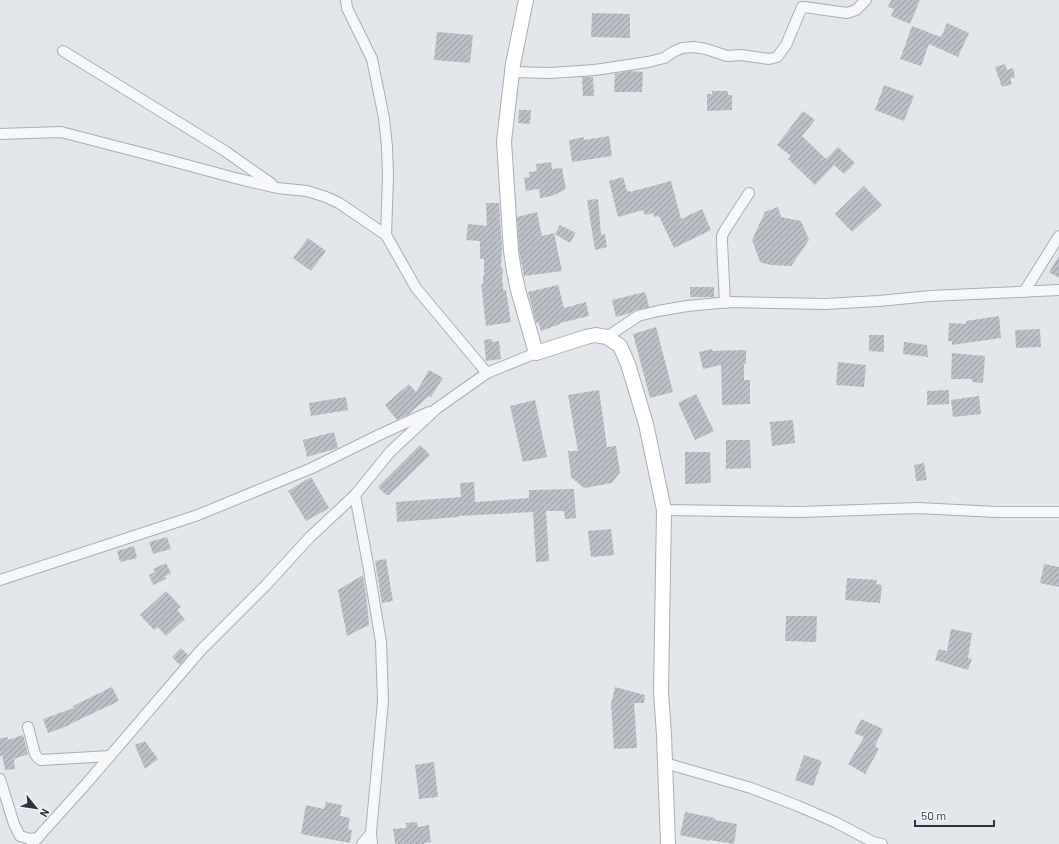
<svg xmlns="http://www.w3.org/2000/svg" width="1059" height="844" font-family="Barlow,sans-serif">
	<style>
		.building { fill: url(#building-hatch) }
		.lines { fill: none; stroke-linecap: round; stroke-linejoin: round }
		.street-casing { stroke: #a9adb4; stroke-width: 12 }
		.secondary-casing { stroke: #a9adb4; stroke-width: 16 }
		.street { stroke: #f6f7f9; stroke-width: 10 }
		.secondary { stroke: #fff; stroke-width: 14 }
	</style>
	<defs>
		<pattern id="building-hatch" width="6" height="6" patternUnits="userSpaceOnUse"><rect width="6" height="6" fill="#bbbfc6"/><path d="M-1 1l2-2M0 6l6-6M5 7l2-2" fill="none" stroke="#989ca2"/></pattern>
	</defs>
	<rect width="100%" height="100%" fill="#e3e6ea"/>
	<g class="building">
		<polygon points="891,0 920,0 910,24 891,16 894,9 888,7"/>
		<polygon points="592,13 630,14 630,38 591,37"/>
		<polygon points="947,23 969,33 958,57 929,44 921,66 900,59 912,26 941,37"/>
		<polygon points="437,32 473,35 470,63 434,60"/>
		<polygon points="1005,64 1007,70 1013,68 1015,77 1010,79 1012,84 1002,87 995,67"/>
		<polygon points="629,71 643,72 642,92 614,92 615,74"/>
		<polygon points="582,77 593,77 594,96 583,96"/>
		<polygon points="884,85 914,96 904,121 875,110"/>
		<polygon points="712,91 728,91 728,95 732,95 732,110 707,111 707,94 712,94"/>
		<polygon points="519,110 531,110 530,124 518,123"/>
		<polygon points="803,111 815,120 802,136 826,159 838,147 855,163 844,174 834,165 815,185 788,159 791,156 777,145"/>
		<polygon points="609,136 612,156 572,162 569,140 584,137 584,140"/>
		<polygon points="551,162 552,169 562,168 566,189 552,196 540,198 539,189 526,191 524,178 530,177 529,172 537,171 536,164"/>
		<polygon points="623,177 627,191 630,191 630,192 671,181 681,219 702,209 711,230 674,248 659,216 654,217 653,213 645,215 643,210 618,217 609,181"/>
		<polygon points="864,186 882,205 852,232 835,214"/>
		<polygon points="598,199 601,235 605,234 607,247 595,250 587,200"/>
		<polygon points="486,203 499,203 502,246 501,268 503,268 502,283 503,283 503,290 506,290 511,322 486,326 481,284 483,284 483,276 484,276 484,259 480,259 480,241 466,240 468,224 487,226"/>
		<polygon points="778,207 781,217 801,221 809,240 791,266 770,265 760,262 752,240 765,212"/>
		<polygon points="537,212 542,236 554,233 562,271 524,276 519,250 517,217"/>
		<polygon points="560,225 576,233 570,243 555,234"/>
		<polygon points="308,238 326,251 311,271 293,258"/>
		<polygon points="1059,256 1059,278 1049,272"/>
		<polygon points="558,285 564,308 586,302 589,316 560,323 560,324 541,331 538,322 536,323 528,292"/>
		<rect x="690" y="287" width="24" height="10"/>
		<polygon points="645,292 649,307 636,310 630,313 616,317 612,300"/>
		<polygon points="999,316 1001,338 952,345 952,341 948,341 949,323 966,324 966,321"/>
		<polygon points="656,327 673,392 650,398 633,334"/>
		<polygon points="1040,329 1041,347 1016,348 1015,330"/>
		<polygon points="869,335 884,335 884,352 869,351"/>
		<polygon points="492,339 492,342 499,341 501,359 486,361 484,340"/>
		<polygon points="904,342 927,345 928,357 903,354"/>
		<polygon points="712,349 713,351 746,350 746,364 744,364 744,380 750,380 750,404 722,405 721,365 703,369 699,352"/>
		<polygon points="952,353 985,356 983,383 972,382 972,379 951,379"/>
		<polygon points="838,362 866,365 864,387 836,385"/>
		<polygon points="429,370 443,378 431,397 429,396 409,414 397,420 385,405 409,384 416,392"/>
		<polygon points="599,390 607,447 616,446 620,472 612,483 584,488 571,477 568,451 578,451 568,395"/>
		<polygon points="949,390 949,404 927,405 927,391"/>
		<polygon points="696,394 714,431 695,440 678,403"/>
		<polygon points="979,396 981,414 953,417 951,400"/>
		<polygon points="346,397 348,410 311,416 309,403"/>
		<polygon points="535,400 547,457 523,462 510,406"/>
		<polygon points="793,420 795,443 772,446 770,422"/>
		<polygon points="334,432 338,448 307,457 303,440"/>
		<polygon points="726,440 750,440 751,468 726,469"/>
		<polygon points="420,445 430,455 389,495 386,495 378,487"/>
		<polygon points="685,452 710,452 711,483 685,484"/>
		<polygon points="924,463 927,480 916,481 914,465"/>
		<polygon points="311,477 329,508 306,521 288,491"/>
		<polygon points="474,482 475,502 529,498 529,490 574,489 576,518 565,519 564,511 546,511 549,561 536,562 533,512 459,516 459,517 397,522 396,502 461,497 460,483"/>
		<polygon points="611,529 614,555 591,557 588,531"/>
		<polygon points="167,537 171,549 153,554 149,542"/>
		<polygon points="134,546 137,558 120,562 117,551"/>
		<polygon points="386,559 393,601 382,603 375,561"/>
		<polygon points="166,563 171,573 165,576 166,579 153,585 149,575 155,572 153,569"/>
		<polygon points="1044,564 1059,567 1059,587 1040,583"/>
		<polygon points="363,575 366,594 369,625 347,636 338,590"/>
		<polygon points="847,578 877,580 876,584 882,585 880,603 845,600"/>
		<polygon points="166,591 181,607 177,610 185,619 166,636 158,627 154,630 140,615"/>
		<polygon points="786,616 817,616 816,642 785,641"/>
		<polygon points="951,629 972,633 968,658 972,659 968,670 935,660 939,649 947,651"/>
		<polygon points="181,648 188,655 180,665 172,657"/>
		<polygon points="112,687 119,701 70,724 70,725 48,733 43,719 74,708 73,706"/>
		<polygon points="615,687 645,695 644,703 634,703 637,748 614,749 611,704"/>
		<polygon points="861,719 883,729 875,746 879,749 865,774 848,764 864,737 854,733"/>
		<polygon points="23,735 28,754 14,759 15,769 5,770 2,755 0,756 0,738 8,737 8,740"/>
		<polygon points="145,741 158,759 145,769 135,745"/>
		<polygon points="804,755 822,761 813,786 795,780"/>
		<polygon points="434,762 438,797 419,799 415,765"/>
		<polygon points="326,802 342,805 340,816 350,818 348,829 352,830 350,843 301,834 306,805 324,809"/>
		<polygon points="685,812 715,818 715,820 737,824 734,844 710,840 710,841 680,835"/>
		<polygon points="417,822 418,827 429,825 431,842 424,843 424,844 395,844 393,829 406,828 406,823"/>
	</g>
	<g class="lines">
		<defs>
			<g id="street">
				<polyline points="346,0 347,8 372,59 384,118 387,147 388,176 386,235"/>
				<polyline points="63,51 225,151 272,184"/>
				<polyline points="512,72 550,73 595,70 648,62 664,58 673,52 682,48 694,47 706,49 727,56 741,55 769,59 777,57 786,45 802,7 804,7 847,13 856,10 866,0"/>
				<polyline points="0,134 61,132 146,154 235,178 277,188 307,191 326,197 339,203 386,235 416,288 487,373"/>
				<polyline points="1024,292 1059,236"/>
				<polyline points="725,303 722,242 722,236 725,230 749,193"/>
				<polyline points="607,337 638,316 658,311 687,306 730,302 825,304 879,301 930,296 1059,290"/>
				<polyline points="355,495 368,564 381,642 383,701 371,833 372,844"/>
				<polyline points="664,510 800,512 918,508 997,512 1059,512"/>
				<polyline points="0,580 198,515 312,468 379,435 429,412"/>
				<polyline points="28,727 35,754 38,758 41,760 110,756"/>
				<polyline points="665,763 751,788 798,806 835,822 873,842 882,844"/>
				<polyline points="0,779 14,824 20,836 30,839 38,838"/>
				<polyline points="32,844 86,784 201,650 266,585 310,537 355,495 390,452 436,409 487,373 536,353"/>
				<polyline points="362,844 371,833"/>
			</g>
			<polyline id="secondary" points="526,0 513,64 504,141 511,251 514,271 518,290 536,353 586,337 595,335 607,337 620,346 628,364 646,424 664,510 661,692 664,735 668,844"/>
		</defs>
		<use href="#street" class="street-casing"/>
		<use href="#secondary" class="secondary-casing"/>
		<use href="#street" class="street"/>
		<use href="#secondary" class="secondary"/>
	</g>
	<g transform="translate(36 808) rotate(120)" stroke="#f3f5f7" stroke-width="3" paint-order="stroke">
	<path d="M0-3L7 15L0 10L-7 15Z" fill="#2d3341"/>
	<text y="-6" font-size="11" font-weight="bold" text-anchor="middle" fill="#2d3341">N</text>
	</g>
	<path d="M915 820v6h79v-6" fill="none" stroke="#2d3341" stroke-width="2"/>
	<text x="921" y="820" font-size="12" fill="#2d3341" stroke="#f3f5f7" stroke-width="3" paint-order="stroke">50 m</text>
</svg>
